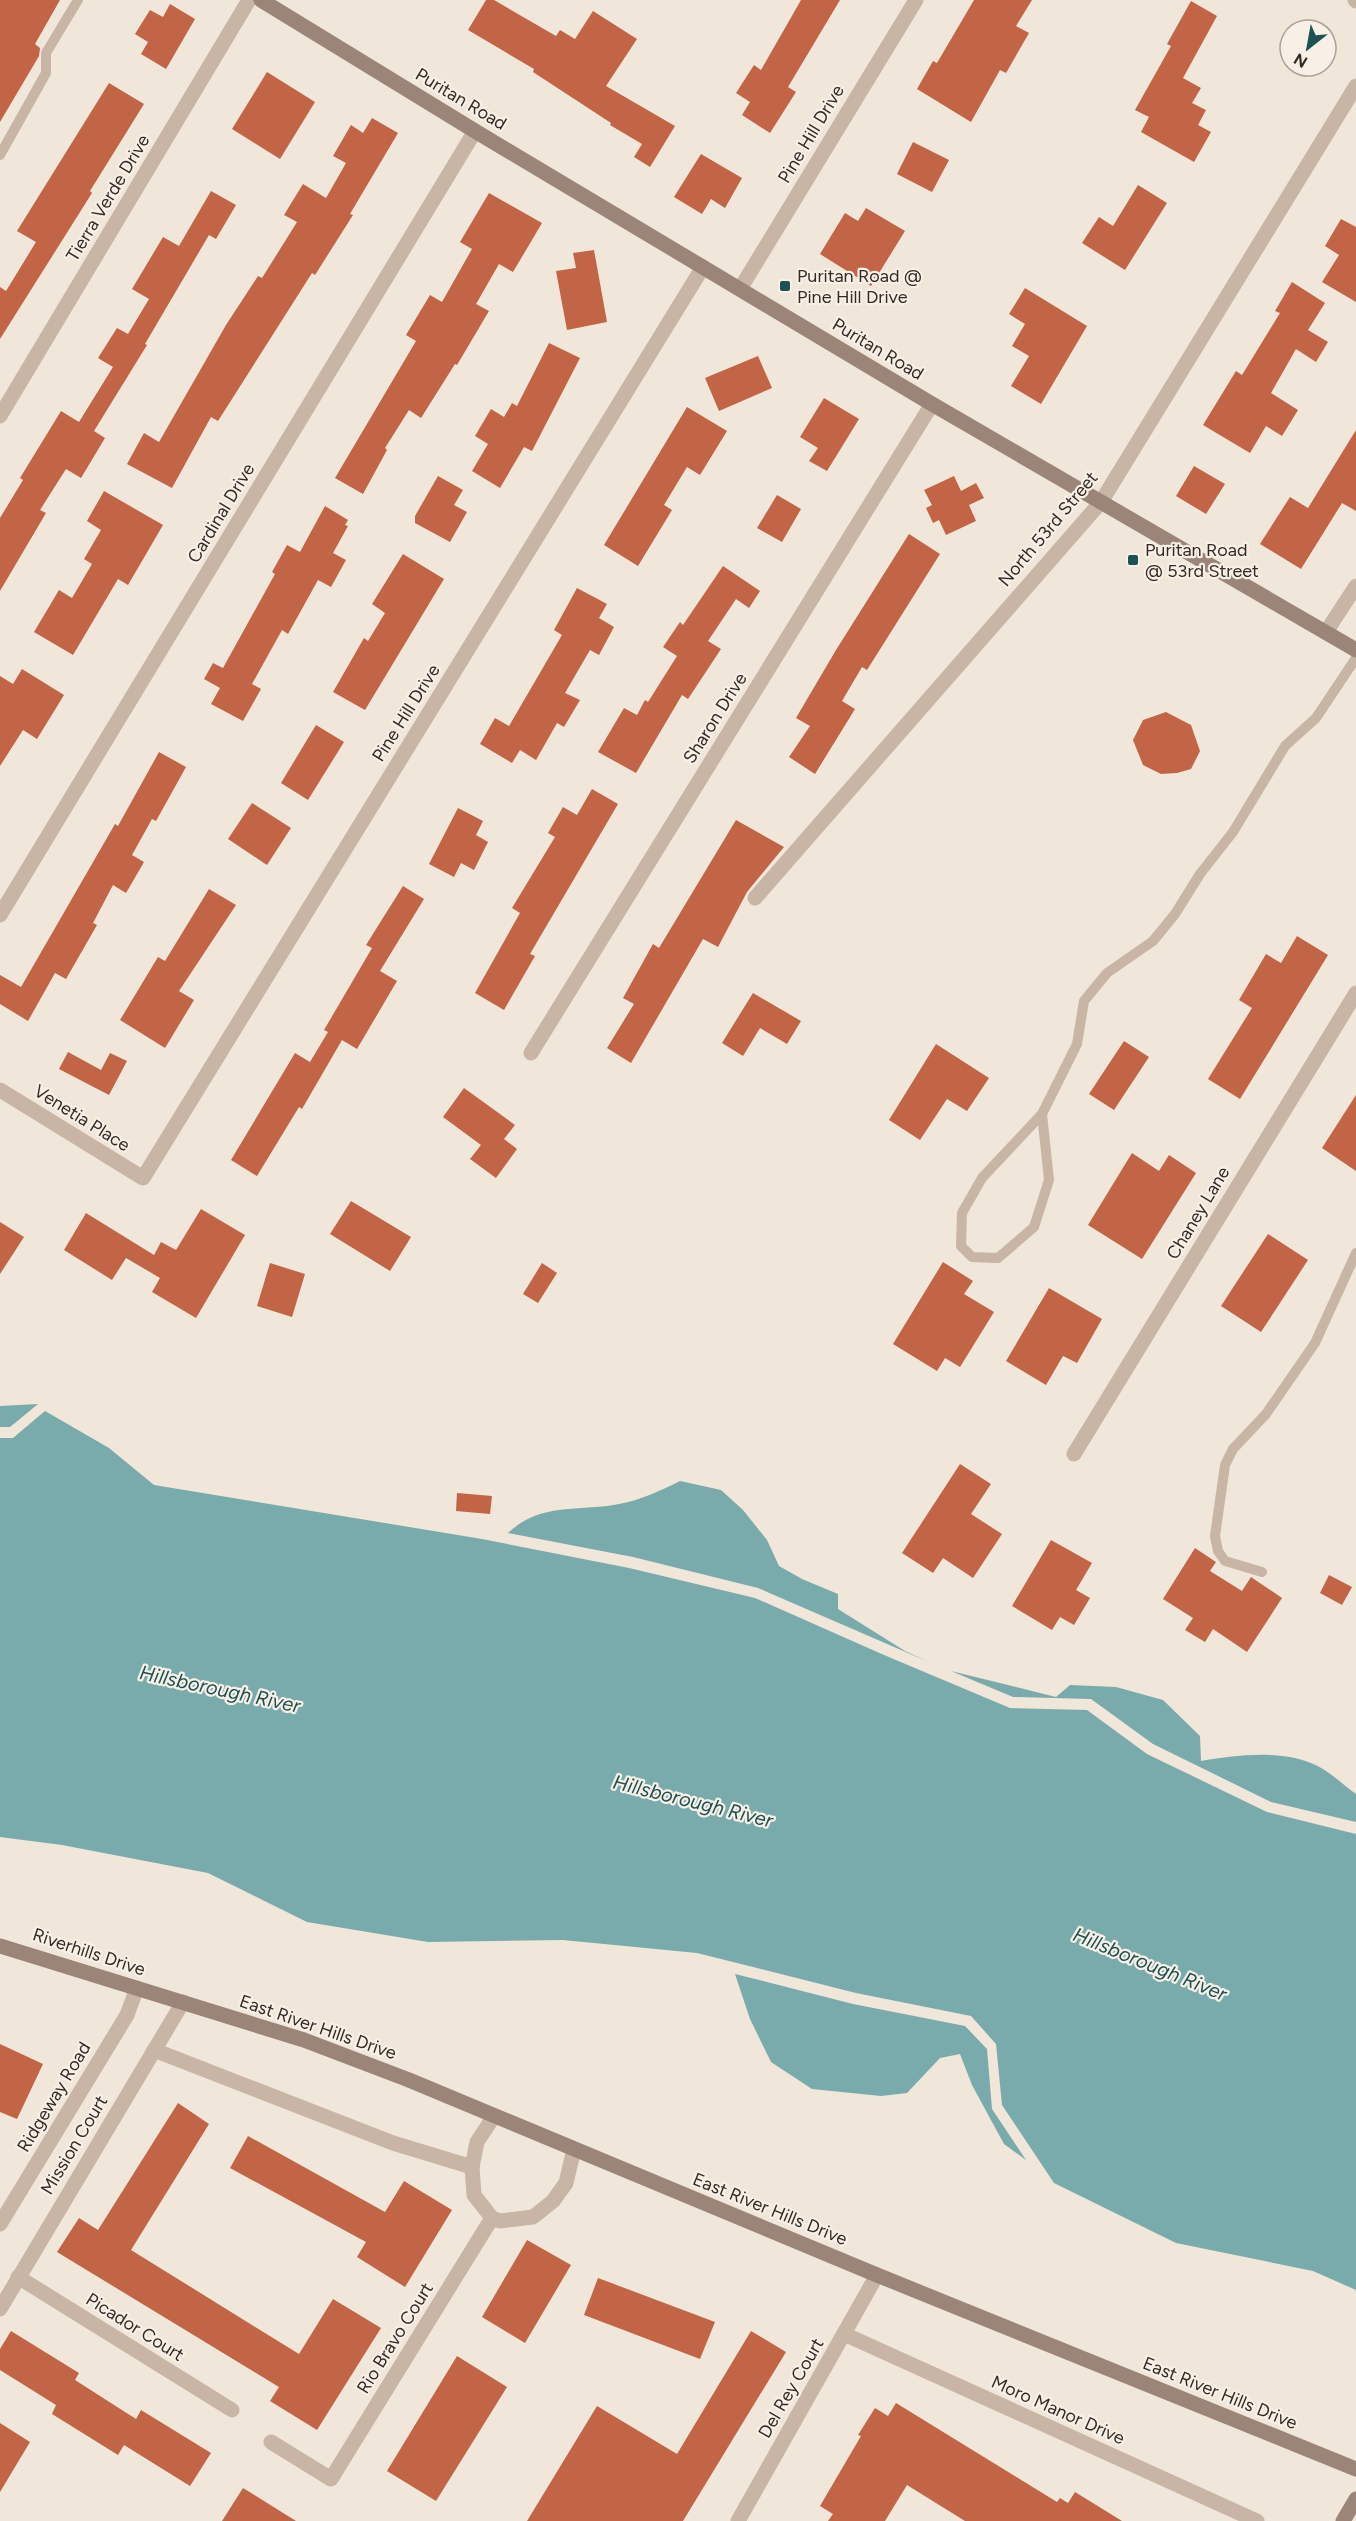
<svg xmlns="http://www.w3.org/2000/svg" width="1356" height="2521" font-family="Figtree,sans-serif">
	<style>
		.water { fill: #79aaac }
		.building { fill: #c26446 }
		.lines { fill: none; stroke-linecap: round; stroke-linejoin: round }
		.lane { stroke: #c8b5a6; stroke-width: 10 }
		.street { stroke: #c8b5a6; stroke-width: 15 }
		.secondary { stroke: #9b8478; stroke-width: 15 }
		.poi-dot { fill: #1e5154; stroke: #f8f0e6; stroke-width: 2 }
		.labels { text-anchor: middle; stroke-width: 4.5; stroke-linejoin: round; paint-order: stroke }
		.street-label { font-size: 18px; fill: #342b27; stroke: #f8f0e6 }
		.poi-label { font-size: 18px; fill: #342b27; stroke: #f8f0e6; text-anchor: start }
		.water-label { font-size: 20px; font-style: italic; fill: #1e5154; stroke: #f8f0e6 }
	</style>
	<rect width="100%" height="100%" fill="#f0e6da"/>
	<g class="water">
		<polygon points="38,1404 10,1427 0,1427 0,1406"/>
		<polygon points="45,1411 109,1448 154,1485 482,1539 629,1568 755,1598 884,1655 1010,1708 1087,1710 1147,1754 1267,1812 1356,1834 1356,2290 1313,2271 1176,2243 1054,2183 1002,2105 996,2044 971,2016 856,1993 697,1953 563,1940 428,1942 307,1922 208,1873 62,1845 0,1837 0,1438 13,1438"/>
		<path d="M680 1481 721 1490 743 1510 767 1540 779 1566 802 1579 838 1594V1609L905 1651 931 1663 758 1588 633 1557 508 1533C540 1502 579 1512 619 1504 641 1500 660 1491 680 1481Z"/>
		<path d="M951 1671 1056 1697 1070 1685 1116 1687 1163 1700 1200 1736 1201 1761C1237 1755 1289 1748 1323 1769 1334 1776 1345 1786 1356 1794V1822L1271 1802 1153 1744 1091 1699 1013 1697Z"/>
		<polygon points="735,1974 853,2004 965,2026 987,2049 992,2109 1026,2160 1004,2144 972,2085 960,2054 940,2058 907,2093 881,2096 812,2089 771,2062 750,2019"/>
	</g>
	<g class="building">
		<polygon points="0,0 60,0 35,44 40,48 39,56 0,122"/>
		<polygon points="486,0 494,0 556,36 560,30 575,39 593,11 637,39 606,86 675,126 650,167 634,157 642,144 610,125 611,123 533,72 534,69 468,30"/>
		<polygon points="801,0 840,0 788,87 796,92 770,133 742,115 750,102 736,93 754,65 761,70"/>
		<polygon points="974,0 1032,0 1016,26 1029,33 1006,73 1000,70 971,122 917,89 933,61 937,63"/>
		<polygon points="1191,1 1217,16 1183,78 1201,88 1192,103 1206,110 1198,125 1211,132 1194,162 1141,132 1149,117 1135,110 1171,46 1167,44"/>
		<polygon points="170,4 195,19 166,69 141,54 148,42 135,34 150,10 163,17"/>
		<polygon points="267,72 315,102 280,159 232,129"/>
		<polygon points="109,83 144,104 90,191 92,193 0,339 0,287 6,291 36,242 17,231"/>
		<polygon points="372,118 398,133 350,214 353,215 315,275 312,273 218,421 211,417 172,488 127,464 144,433 159,442 226,325 258,276 262,278 297,222 284,215 303,184 326,198 346,163 333,156 351,125 363,133"/>
		<polygon points="913,142 949,160 932,192 897,174"/>
		<polygon points="701,154 742,178 725,208 711,199 702,214 674,197"/>
		<polygon points="1138,185 1167,203 1125,270 1082,243 1099,217 1113,226"/>
		<polygon points="211,191 236,205 216,239 209,235 145,344 147,345 94,431 105,438 81,478 66,469 40,510 46,513 0,591 0,518 23,480 20,478 61,411 79,422 113,367 98,358 117,328 128,334 149,299 132,289 163,237 179,246"/>
		<polygon points="489,193 542,223 513,272 499,264 476,304 489,311 457,365 455,364 421,418 409,410 385,448 387,450 363,494 335,478 416,341 406,335 430,295 442,302 472,249 460,242"/>
		<polygon points="866,208 905,231 871,286 820,254 845,213 858,221"/>
		<polygon points="1341,219 1356,227 1356,302 1322,282 1339,255 1325,246"/>
		<polygon points="594,250 607,322 567,330 556,271 576,268 573,253"/>
		<polygon points="1292,282 1325,303 1308,330 1328,342 1316,362 1296,349 1271,393 1298,410 1282,436 1266,426 1250,453 1203,425 1236,371 1242,375 1280,313 1275,311"/>
		<polygon points="1025,288 1087,326 1041,404 1011,386 1029,356 1012,346 1025,324 1009,314"/>
		<polygon points="549,343 580,358 532,451 524,447 500,488 472,471 488,444 475,436 491,409 504,417 512,403 517,406"/>
		<polygon points="758,356 772,388 719,411 705,378"/>
		<polygon points="824,398 859,419 827,471 809,461 818,448 800,437"/>
		<polygon points="687,407 727,431 700,475 687,467 664,505 672,510 638,566 604,545"/>
		<polygon points="1356,430 1356,511 1342,503 1301,569 1260,544 1290,497 1308,508"/>
		<polygon points="1194,466 1225,484 1206,514 1176,496"/>
		<polygon points="438,476 463,490 454,505 467,512 450,542 415,523 415,516"/>
		<polygon points="954,476 961,491 976,483 984,498 969,505 976,521 946,535 939,520 933,523 926,508 932,505 924,490"/>
		<polygon points="104,491 163,525 128,585 118,579 73,655 34,632 59,590 72,598 92,564 84,559 101,530 87,521"/>
		<polygon points="777,495 801,509 782,542 757,528"/>
		<polygon points="325,506 348,520 345,525 348,526 333,553 346,560 331,587 318,580 288,634 282,630 252,684 261,689 243,721 211,704 220,688 204,679 213,663 223,668 275,574 272,572 287,545 300,552"/>
		<polygon points="909,534 940,554 867,670 862,667 842,701 855,709 815,774 789,757 810,726 796,718 836,650"/>
		<polygon points="403,554 444,579 365,710 333,692 364,638 368,641 385,613 372,604"/>
		<polygon points="723,566 760,591 749,608 736,599 708,641 721,649 688,699 682,695 636,773 598,752 624,708 637,715 645,700 648,702 677,656 663,647 680,622 683,625"/>
		<polygon points="577,588 607,604 599,618 614,627 599,655 590,650 565,693 580,700 564,727 557,723 536,760 520,750 512,763 480,744 495,718 509,726 562,635 554,630"/>
		<polygon points="22,669 64,695 37,739 23,730 0,766 0,676 13,684"/>
		<polygon points="1166,712 1191,725 1200,751 1191,769 1177,773 1161,774 1143,765 1133,740 1143,720"/>
		<polygon points="316,725 344,742 308,800 281,783"/>
		<polygon points="159,752 186,767 156,821 152,819 132,855 144,862 126,893 113,885 93,923 97,925 66,979 55,973 28,1021 0,1004 0,975 21,987 115,824 118,826"/>
		<polygon points="592,789 618,804 530,954 535,956 504,1010 475,993 520,913 512,908 555,837 548,833 563,807 577,815"/>
		<polygon points="252,803 291,828 267,865 228,839"/>
		<polygon points="458,808 483,821 476,835 488,842 474,870 461,863 454,877 429,864"/>
		<polygon points="736,820 784,847 747,892 718,947 703,939 631,1063 607,1048 634,1004 623,998 653,944 659,948"/>
		<polygon points="403,886 424,899 380,971 397,981 357,1049 342,1040 302,1109 299,1107 257,1176 231,1160 295,1053 310,1062 328,1032 324,1030 372,948 366,945"/>
		<polygon points="209,889 236,905 179,991 194,1000 165,1048 120,1020 158,957 165,961"/>
		<polygon points="1297,936 1328,955 1240,1099 1208,1079 1252,1008 1239,1000 1266,954 1281,963"/>
		<polygon points="753,993 801,1021 787,1044 760,1028 743,1056 722,1043"/>
		<polygon points="1124,1041 1149,1057 1114,1110 1089,1094"/>
		<polygon points="936,1044 989,1078 967,1111 947,1099 920,1140 889,1120"/>
		<polygon points="68,1052 101,1070 110,1053 127,1061 109,1095 59,1069"/>
		<polygon points="464,1088 515,1125 504,1139 517,1149 496,1178 470,1159 481,1145 443,1117"/>
		<polygon points="1356,1095 1356,1171 1322,1148"/>
		<polygon points="1132,1153 1159,1171 1169,1155 1196,1173 1142,1259 1088,1225"/>
		<polygon points="351,1201 411,1237 390,1271 330,1234"/>
		<polygon points="201,1209 245,1235 196,1318 152,1292 160,1278 126,1258 112,1280 64,1250 86,1213 154,1255 161,1242 176,1250"/>
		<polygon points="0,1222 24,1237 0,1274"/>
		<polygon points="1268,1234 1308,1260 1261,1332 1221,1306"/>
		<polygon points="943,1262 973,1281 964,1294 994,1312 960,1367 945,1358 937,1371 893,1344"/>
		<polygon points="270,1263 305,1274 292,1317 257,1306"/>
		<polygon points="542,1263 557,1273 538,1303 523,1294"/>
		<polygon points="1049,1288 1102,1319 1077,1363 1063,1356 1046,1385 1006,1361"/>
		<polygon points="960,1464 991,1484 971,1514 1002,1534 973,1578 943,1558 933,1573 902,1553"/>
		<polygon points="457,1493 492,1496 490,1514 456,1511"/>
		<polygon points="1051,1540 1092,1563 1076,1590 1090,1598 1074,1625 1060,1617 1052,1630 1012,1606"/>
		<polygon points="1195,1548 1216,1562 1210,1571 1242,1591 1251,1577 1282,1598 1247,1652 1213,1629 1205,1642 1185,1630 1193,1618 1163,1599"/>
		<polygon points="1329,1575 1352,1587 1342,1605 1320,1593"/>
		<polygon points="0,2044 43,2064 17,2119 0,2112"/>
		<polygon points="178,2103 209,2124 131,2250 299,2354 333,2299 381,2328 317,2430 270,2401 279,2387 57,2252 79,2218 98,2230"/>
		<polygon points="248,2136 385,2212 404,2181 452,2210 405,2287 357,2257 366,2242 230,2168"/>
		<polygon points="527,2240 571,2265 525,2343 482,2317"/>
		<polygon points="598,2278 715,2322 700,2359 584,2315"/>
		<polygon points="11,2331 79,2373 75,2380 136,2419 141,2410 211,2453 190,2486 124,2445 118,2455 52,2414 56,2405 0,2370 0,2349"/>
		<polygon points="751,2331 786,2352 683,2521 527,2521 597,2406 677,2454"/>
		<polygon points="457,2356 507,2387 436,2501 387,2471"/>
		<polygon points="896,2403 1057,2502 1060,2498 1068,2503 1075,2492 1122,2521 965,2521 907,2485 885,2521 828,2521 833,2514 820,2506 861,2436 858,2435 875,2408 888,2416"/>
		<polygon points="0,2423 30,2442 0,2492"/>
		<polygon points="243,2488 296,2521 222,2521"/>
	</g>
	<g class="lines">
		<g class="lane">
			<polyline points="0,155 46,73 46,53 78,0"/>
			<polyline points="1042,1114 982,1178 962,1213 961,1246 972,1257 998,1258 1034,1227 1049,1180 1042,1114 1077,1044 1084,1001 1107,973 1153,941 1175,914 1200,874 1233,832 1285,746 1316,718 1356,658"/>
			<polyline points="1262,1572 1225,1561 1218,1551 1215,1536 1225,1465 1233,1449 1266,1414 1315,1343 1356,1253"/>
		</g>
		<g class="street">
			<polyline points="1355,0 1356,1"/>
			<polyline points="740,289 916,0"/>
			<polyline points="0,416 249,0"/>
			<polyline points="1326,632 1356,586"/>
			<polyline points="755,898 1101,502 1356,86"/>
			<polyline points="0,915 475,131"/>
			<polyline points="531,1053 932,404"/>
			<polyline points="0,1090 143,1178 703,267"/>
			<polyline points="1074,1454 1356,993"/>
			<polyline points="154,2050 393,2143 472,2167"/>
			<polyline points="494,2116 477,2142 472,2167 474,2195 492,2218 500,2221 533,2217 553,2201 566,2183 574,2149"/>
			<polyline points="0,2224 127,2015 137,1988"/>
			<polyline points="18,2277 232,2410"/>
			<polyline points="0,2309 183,2002"/>
			<polyline points="844,2334 1257,2521"/>
			<polyline points="271,2442 331,2479 492,2218"/>
			<polyline points="738,2521 877,2275"/>
		</g>
		<g class="secondary">
			<polyline points="261,0 475,131 932,404 1356,650"/>
			<polyline points="0,1946 304,2040 409,2080 877,2275 1356,2469"/>
			<polyline points="1343,2521 1356,2499"/>
		</g>
	</g>
	<g class="poi-dot">
		<rect x="779" y="280" width="12" height="12" rx="3"/>
		<rect x="1127" y="554" width="12" height="12" rx="3"/>
	</g>
	<g class="labels">
		<g class="street-label">
			<text transform="translate(461 99) rotate(31)" y="6">Puritan Road</text>
			<text transform="translate(811 134) rotate(-59)" y="6">Pine Hill Drive</text>
			<text transform="translate(108 198) rotate(-59)" y="6">Tierra Verde Drive</text>
			<text transform="translate(878 349) rotate(31)" y="6">Puritan Road</text>
			<text transform="translate(221 513) rotate(-59)" y="6">Cardinal Drive</text>
			<text transform="translate(1048 529) rotate(-50)" y="6">North 53rd Street</text>
			<text transform="translate(406 713) rotate(-58)" y="6">Pine Hill Drive</text>
			<text transform="translate(715 718) rotate(-58)" y="6">Sharon Drive</text>
			<text transform="translate(82 1118) rotate(32)" y="6">Venetia Place</text>
			<text transform="translate(1198 1213) rotate(-59)" y="6">Chaney Lane</text>
			<text transform="translate(89 1952) rotate(18)" y="6">Riverhills Drive</text>
			<text transform="translate(318 2027) rotate(19)" y="6">East River Hills Drive</text>
			<text transform="translate(54 2097) rotate(-59)" y="6">Ridgeway Road</text>
			<text transform="translate(74 2145) rotate(-59)" y="6">Mission Court</text>
			<text transform="translate(770 2209) rotate(22)" y="6">East River Hills Drive</text>
			<text transform="translate(135 2327) rotate(32)" y="6">Picador Court</text>
			<text transform="translate(395 2338) rotate(-58)" y="6">Rio Bravo Court</text>
			<text transform="translate(791 2388) rotate(-60)" y="6">Del Rey Court</text>
			<text transform="translate(1220 2393) rotate(22)" y="6">East River Hills Drive</text>
			<text transform="translate(1058 2410) rotate(24)" y="6">Moro Manor Drive</text>
		</g>
		<g class="poi-label">
			<text x="797" y="282">Puritan Road @<tspan x="797" dy="21">Pine Hill Drive</tspan></text>
			<text x="1145" y="556">Puritan Road<tspan x="1145" dy="21">@ 53rd Street</tspan></text>
		</g>
		<g class="water-label">
			<text transform="translate(220 1689) rotate(12)" y="7">Hillsborough River</text>
			<text transform="translate(693 1801) rotate(14)" y="7">Hillsborough River</text>
			<text transform="translate(1150 1964) rotate(22)" y="7">Hillsborough River</text>
		</g>
	</g>
	<g transform="translate(1308 48) rotate(211)"><circle r="28" fill="#f8f0e6" stroke="#aaa19a" stroke-width="1.5"/>
	<path d="M0-4.5L10 22L0 15L-10 22Z" fill="#1e5154"/>
	<text y="-9" font-size="16" font-weight="bold" text-anchor="middle" fill="#342b27">N</text>
	</g>
</svg>
